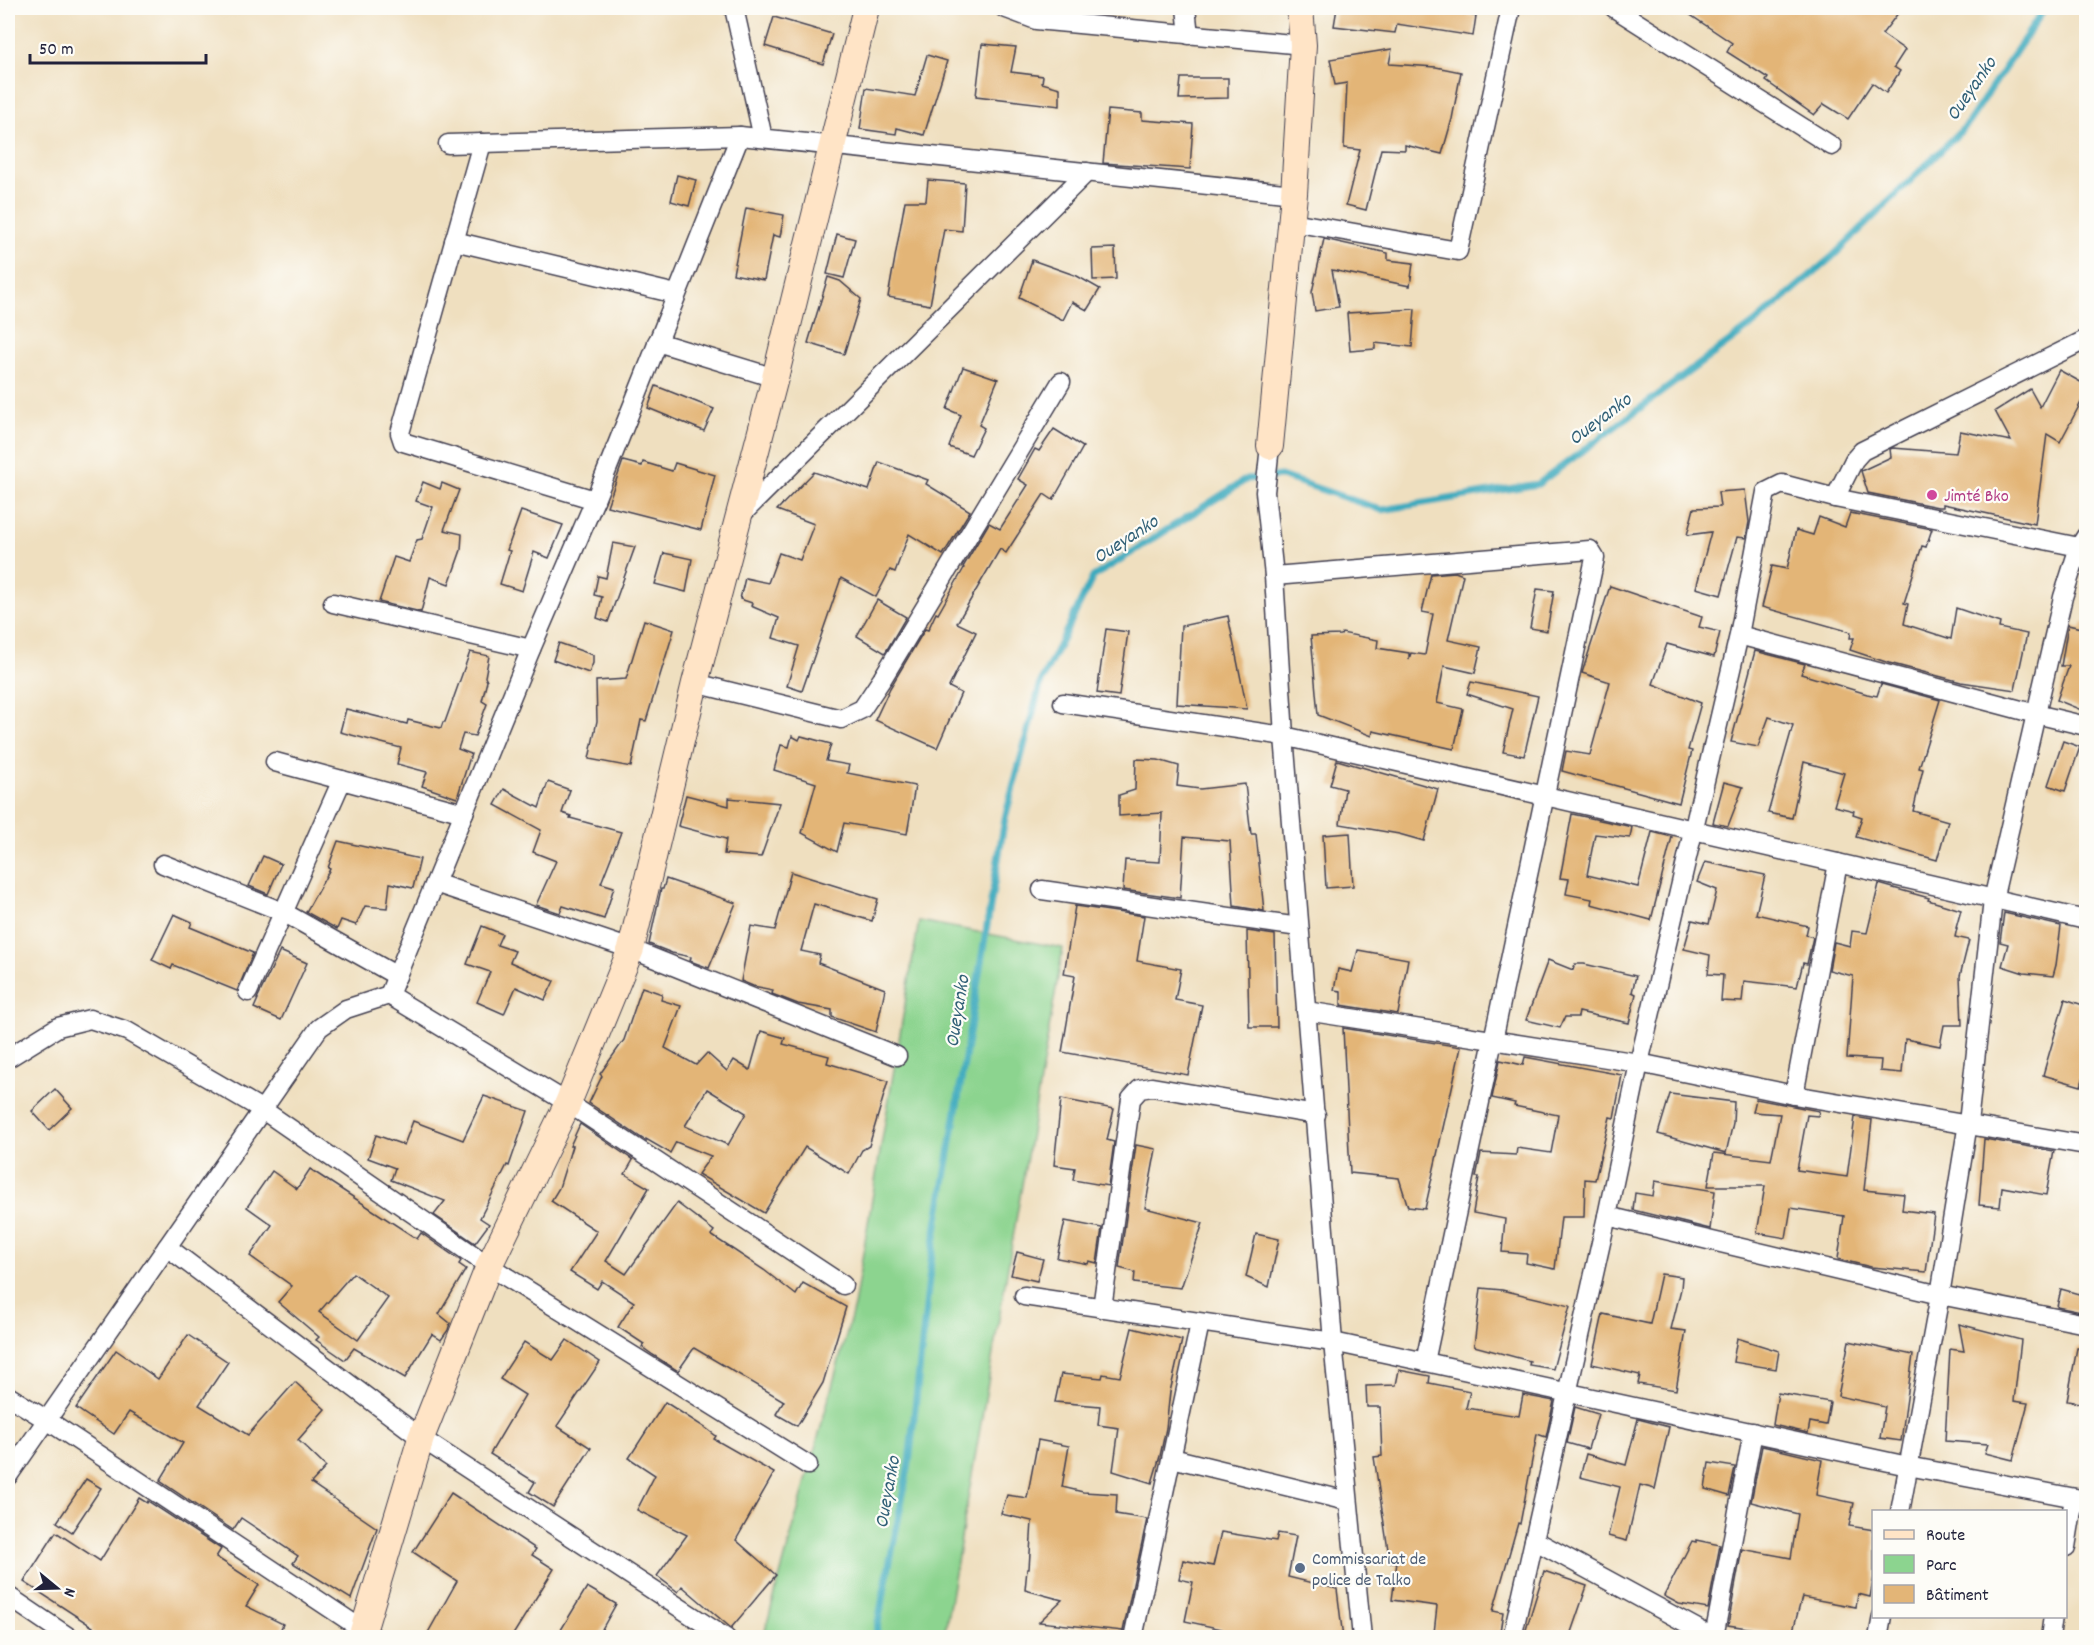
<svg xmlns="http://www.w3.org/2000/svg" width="2094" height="1645" font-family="Dekko,sans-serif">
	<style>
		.green { fill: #8cd48f; stroke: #577b65; stroke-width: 1.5 }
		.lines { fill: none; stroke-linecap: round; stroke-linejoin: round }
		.stream { stroke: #3eaabe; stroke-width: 7 }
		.building { fill: #e3b577; fill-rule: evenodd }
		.street-casing { stroke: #413e4f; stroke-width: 21 }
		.secondary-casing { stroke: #413e4f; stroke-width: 28 }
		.street { stroke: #fff; stroke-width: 18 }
		.secondary { stroke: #ffe4c6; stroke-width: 26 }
		.hotel-dot { fill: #d1479c; stroke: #fdfcf7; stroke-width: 2 }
		.service-dot { fill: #5c6f8a; stroke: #fdfcf7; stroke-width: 2 }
		.labels { text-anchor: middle; stroke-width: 4.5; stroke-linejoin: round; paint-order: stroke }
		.hotel-label { font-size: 18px; fill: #b23c85; stroke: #fdfcf7; text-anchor: start }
		.service-label { font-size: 18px; fill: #4e5e75; stroke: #fdfcf7; text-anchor: start }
		.water-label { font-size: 20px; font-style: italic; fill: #2f5f76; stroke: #fdfcf7 }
	</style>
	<rect width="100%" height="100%" fill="#fdfcf7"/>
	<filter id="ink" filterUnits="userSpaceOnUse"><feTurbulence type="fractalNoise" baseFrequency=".0167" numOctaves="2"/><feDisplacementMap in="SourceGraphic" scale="12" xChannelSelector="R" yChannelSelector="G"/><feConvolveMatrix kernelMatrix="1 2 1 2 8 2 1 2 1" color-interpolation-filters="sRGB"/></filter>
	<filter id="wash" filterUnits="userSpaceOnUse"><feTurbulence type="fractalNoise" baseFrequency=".008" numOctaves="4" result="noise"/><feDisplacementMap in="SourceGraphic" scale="24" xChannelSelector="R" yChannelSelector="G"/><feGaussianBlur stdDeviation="1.35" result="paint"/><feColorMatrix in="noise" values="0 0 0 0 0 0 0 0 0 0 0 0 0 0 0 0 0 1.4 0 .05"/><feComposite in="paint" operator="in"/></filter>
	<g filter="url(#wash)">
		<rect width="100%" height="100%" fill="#efdfbf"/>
		<polygon class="green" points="919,921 1063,948 944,1637 763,1638 854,1306"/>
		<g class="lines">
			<polyline class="stream" points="875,1638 909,1463 931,1261 1005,818 1041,682 1093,577 1247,479 1281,476 1382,510 1538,484 1756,322 1832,257 1966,126 2045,8"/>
		</g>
		<g id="blocks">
			<g class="building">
				<polygon points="1337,8 1420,8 1476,16 1473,36 1397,24 1395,33 1334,26"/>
				<polygon points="1680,8 1902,8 1882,34 1905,50 1894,67 1900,71 1886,93 1872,83 1848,119 1824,104 1814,115 1766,81 1768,78 1727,52 1732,43"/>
				<polygon points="774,17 832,34 823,64 765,46"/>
				<polygon points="982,44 1016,47 1011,72 1043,76 1042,83 1060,88 1060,106 976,96"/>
				<polygon points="1392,49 1389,64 1436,67 1461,72 1452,119 1442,154 1405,145 1405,150 1381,149 1366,210 1346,205 1360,150 1344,148 1347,83 1335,85 1330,59"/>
				<polygon points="927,55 947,61 924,135 897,128 896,134 860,129 866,88 915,96"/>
				<polygon points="1181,78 1228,78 1228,98 1179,99"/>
				<polygon points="1108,110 1142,113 1142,120 1193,124 1190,169 1103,163"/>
				<polygon points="677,175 696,180 689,206 671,201"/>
				<polygon points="928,180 965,183 962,231 944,229 930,305 888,297 905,201 926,201"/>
				<polygon points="746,208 784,215 780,237 773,235 764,280 733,274"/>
				<polygon points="837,234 855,239 844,278 827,274"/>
				<polygon points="1324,239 1388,253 1388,260 1413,263 1410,286 1332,270 1339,307 1315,311 1312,292"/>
				<polygon points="1115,248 1116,279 1093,280 1092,249"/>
				<polygon points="1032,260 1077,276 1100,289 1087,310 1072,302 1063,320 1019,298"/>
				<polygon points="828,277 840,281 861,299 844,354 808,343"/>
				<polygon points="1415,309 1412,347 1375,343 1375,349 1350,351 1347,313"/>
				<polygon points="963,367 998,379 979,425 984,428 971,455 949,447 961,415 947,409"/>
				<polygon points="2059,370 2086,385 2086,393 2060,442 2047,434 2035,524 1943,504 1943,507 1938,507 1868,493 1861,471 1891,457 1890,449 1893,448 1956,453 1960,431 2011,441 1995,411 2030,389 2040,407"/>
				<polygon points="656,386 714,409 704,431 648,408"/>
				<polygon points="1054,429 1083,447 1053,500 1044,494 1006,553 1000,549 957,623 976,632 949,687 961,693 937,748 875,720 890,688 925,629 928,630 936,613 938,614 964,568 963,567 989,523 1000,529 1028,485 1018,479 1035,449 1039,451"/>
				<polygon points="623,461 642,466 643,462 672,471 675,463 715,475 701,530 607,506"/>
				<polygon points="879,462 928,480 926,484 970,511 943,555 909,534 895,572 890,570 876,597 841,578 802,691 787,686 799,646 773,638 779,618 751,606 752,603 740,599 745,578 768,583 779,553 800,560 814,524 777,510 814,472 869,490"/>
				<polygon points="423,482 440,489 442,483 459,490 444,530 462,534 461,550 449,584 430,577 421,612 379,602 394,557 409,562 417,540 422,539 433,507 416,501"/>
				<polygon points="1745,490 1749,522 1746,538 1737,537 1721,595 1696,588 1711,532 1687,535 1694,508 1720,507 1718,492"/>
				<polygon points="521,511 563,525 549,558 534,552 522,591 500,584 510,551 507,550"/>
				<polygon points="1850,513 1932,529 1926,547 1922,546 1904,603 1908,604 1904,624 1951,639 1956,608 2000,623 1999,628 2027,634 2015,690 1961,682 1889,663 1850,650 1854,638 1850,638 1851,632 1762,607 1772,566 1787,569 1796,530 1813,535 1819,517 1845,527"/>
				<polygon points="613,543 635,547 608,622 597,618 602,597 594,595 598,576 606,578"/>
				<polygon points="664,553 692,559 686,592 655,584"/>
				<polygon points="1455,572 1463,575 1448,640 1481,647 1475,673 1444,666 1437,703 1463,709 1454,749 1373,731 1372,736 1318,715 1311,636 1341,635 1342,633 1378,640 1377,648 1409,653 1409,659 1411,653 1425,655 1433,614 1422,612 1431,574"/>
				<polygon points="1610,586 1702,617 1699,627 1720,632 1714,657 1667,644 1653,684 1701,703 1688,750 1692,751 1679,803 1562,771 1566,751 1590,755 1610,682 1582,673"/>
				<polygon points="1537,589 1554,591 1547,631 1530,628"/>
				<polygon points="877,600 906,617 885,653 857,636"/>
				<polygon points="1228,616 1247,709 1177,704 1181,626"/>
				<polygon points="644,620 674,630 646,721 641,720 631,767 589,759 597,721 596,681 626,679"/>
				<polygon points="2083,622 2086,623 2086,712 2057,700 2069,666 2061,666 2068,625 2081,628"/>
				<polygon points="1106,629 1128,632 1119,696 1097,693"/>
				<polygon points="559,643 593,655 593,663 589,673 553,660"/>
				<polygon points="1755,651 1805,664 1801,674 1867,694 1877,696 1881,684 1940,700 1919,768 1923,769 1913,811 1948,821 1937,860 1856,837 1862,817 1853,814 1854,811 1834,806 1844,773 1804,762 1792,818 1768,813 1793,725 1769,717 1758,747 1731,742"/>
				<polygon points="470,652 489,656 485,677 487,681 482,701 487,704 475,736 463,734 458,749 471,754 457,798 422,786 427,772 397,764 401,748 340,732 346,709 407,724 408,720 441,728 443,722 445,722"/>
				<polygon points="1471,682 1538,696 1524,756 1503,752 1513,709 1467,694"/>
				<polygon points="792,736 799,740 801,736 831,744 826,761 849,765 847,773 915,786 907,834 844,823 837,852 802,833 816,783 774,770 781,745 789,747"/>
				<polygon points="2063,741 2080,747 2065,791 2048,785"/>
				<polygon points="1136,759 1158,760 1179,766 1177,786 1200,789 1245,784 1251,834 1256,834 1264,911 1234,906 1230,841 1184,837 1180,898 1123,890 1125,860 1160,862 1162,813 1119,816 1119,795 1135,790"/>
				<polygon points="1337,760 1438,789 1424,841 1399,834 1340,824 1345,789 1330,785"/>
				<polygon points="548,782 570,790 562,813 571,816 570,818 621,832 601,883 614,887 604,919 563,906 560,913 536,905 556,861 533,852 541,830 495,805 504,789 539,808"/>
				<polygon points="1724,782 1743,787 1728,826 1713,823"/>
				<polygon points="686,795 729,806 729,798 780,803 761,857 724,854 726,839 678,826"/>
				<polygon points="1572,814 1632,827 1630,838 1595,834 1587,875 1638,887 1652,832 1672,837 1651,920 1591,904 1592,899 1566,894 1569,879 1560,878"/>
				<polygon points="1350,833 1353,886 1326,888 1323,835"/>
				<polygon points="338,841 420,859 413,888 390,883 387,908 365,906 356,925 341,920 337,929 306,912 330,869 328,868"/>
				<polygon points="263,856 281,864 268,894 249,886"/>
				<polygon points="1705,862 1765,875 1756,914 1808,926 1806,935 1813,937 1807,964 1803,963 1797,987 1744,981 1742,1002 1721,1001 1723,975 1708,974 1710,955 1684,949 1692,920 1709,924 1717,890 1697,882"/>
				<polygon points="791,872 878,899 872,921 814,904 801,951 820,955 818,963 885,989 876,1032 832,1017 832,1010 798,1004 772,994 773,990 753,986 741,981 751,926 775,930"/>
				<polygon points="666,879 736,903 709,968 690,961 691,957 672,953 649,944 661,889 663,889"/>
				<polygon points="1879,884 1929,898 1928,900 1961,910 1956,928 1957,928 1955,937 1969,940 1960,976 1962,1025 1944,1025 1940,1046 1905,1039 1902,1073 1880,1071 1881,1060 1847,1058 1853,976 1829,970 1834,942 1850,946 1852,931 1867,933"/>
				<polygon points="1075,906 1144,916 1137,961 1181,969 1175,1000 1202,1005 1188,1075 1062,1052 1075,976 1064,974"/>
				<polygon points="2004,913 2061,926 2056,965 2053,976 2024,973 2002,966 2008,944 2000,942"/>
				<polygon points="174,914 192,922 190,927 253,953 237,991 173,965 171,969 152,960"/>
				<polygon points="482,926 502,934 497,945 515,951 510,962 554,981 545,1000 516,987 504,1014 477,1002 490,972 467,964"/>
				<polygon points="1247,931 1275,935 1277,1027 1249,1027"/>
				<polygon points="1358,950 1408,959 1398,1014 1341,1005 1341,991 1334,990 1338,969 1352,972"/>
				<polygon points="280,951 307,963 281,1020 254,1008 258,999 257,999"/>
				<polygon points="1548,960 1573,970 1575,964 1584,964 1636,976 1632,992 1636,994 1629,1023 1579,1012 1578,1017 1565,1017 1560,1028 1526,1020"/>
				<path d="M642 987 662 994 661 1000 681 1006 665 1048 696 1065 707 1053 727 1071 734 1060 750 1070 761 1031 785 1038 783 1044 829 1056 827 1063 888 1081 869 1146 862 1150 849 1174 805 1147 764 1213 698 1174 711 1156 676 1142 670 1153 646 1139V1141L589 1103 602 1076 600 1074 624 1040ZM707 1089 746 1113 728 1145 685 1126Z"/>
				<polygon points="2065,999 2086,1006 2086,1069 2081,1086 2043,1075"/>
				<polygon points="1343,1028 1461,1047 1425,1209 1408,1207 1399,1178 1350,1173"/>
				<polygon points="1525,1057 1622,1075 1614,1118 1610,1117 1595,1180 1585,1179 1584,1217 1561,1217 1555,1269 1526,1263 1527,1254 1502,1252 1505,1219 1473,1213 1479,1177 1476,1177 1481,1153 1516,1155 1517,1148 1551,1153 1558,1115 1514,1106 1515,1103 1492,1098 1500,1060 1523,1065"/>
				<polygon points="55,1089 72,1108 49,1130 32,1111"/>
				<polygon points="1670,1094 1734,1102 1733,1123 1726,1153 1658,1134"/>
				<polygon points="484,1096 528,1111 509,1166 507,1165 480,1218 489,1224 475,1243 434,1215 445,1201 391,1180 395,1168 368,1158 376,1135 404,1145 413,1121 463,1140"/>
				<polygon points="1061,1099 1114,1109 1107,1140 1114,1142 1108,1186 1073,1180 1075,1168 1054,1165"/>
				<polygon points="1756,1099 1819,1111 1818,1116 1807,1115 1797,1170 1847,1177 1855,1117 1872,1120 1864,1190 1904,1194 1902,1210 1934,1214 1926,1272 1871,1267 1838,1259 1844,1216 1791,1208 1786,1238 1757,1233 1765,1186 1708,1186 1714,1153 1771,1160 1780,1114 1753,1112"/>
				<polygon points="580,1124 633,1160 625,1174 649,1188 606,1261 626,1274 677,1203 714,1231 711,1235 764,1270 796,1295 803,1283 846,1307 823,1383 797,1426 776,1414 784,1401 694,1348 678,1371 653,1355 642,1347 644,1344 618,1327 634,1302 602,1281 597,1289 570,1272 597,1231 551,1201 559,1188 572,1146 570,1146"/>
				<polygon points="1984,1139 2054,1151 2046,1195 2002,1187 2000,1207 1979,1205"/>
				<polygon points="1136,1145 1156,1149 1145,1208 1203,1223 1181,1288 1134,1283 1135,1272 1119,1268"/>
				<path d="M310 1169 417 1239 421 1233 461 1261 459 1264 466 1269 439 1314 450 1323 448 1330 441 1340 432 1334 405 1378 354 1348 345 1360 316 1340 319 1337 278 1302 292 1286 250 1256 272 1225 247 1207 272 1171 297 1189ZM353 1273 388 1298 358 1340 319 1312Z"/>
				<polygon points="1655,1181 1715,1191 1710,1229 1633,1210 1635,1193 1653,1196"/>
				<polygon points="1065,1221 1102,1228 1097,1263 1089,1261 1088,1264 1057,1258"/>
				<polygon points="1256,1234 1279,1239 1269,1287 1246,1277"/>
				<polygon points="1017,1252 1043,1259 1037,1281 1011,1275"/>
				<polygon points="1661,1274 1682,1277 1681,1289 1671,1329 1686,1331 1676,1390 1638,1384 1640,1375 1592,1364 1603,1314 1650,1324"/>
				<polygon points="1481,1288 1502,1290 1570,1306 1553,1369 1529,1365 1530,1361 1474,1346"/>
				<polygon points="2061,1289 2086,1296 2086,1313 2057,1307"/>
				<polygon points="1959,1324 2021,1340 2014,1401 2028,1403 2013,1460 1985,1453 1988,1444 1945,1441 1950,1349 1964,1351"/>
				<polygon points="1132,1328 1182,1340 1170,1392 1166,1428 1160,1456 1152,1483 1113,1471 1119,1428 1098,1425 1100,1406 1055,1402 1061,1374 1102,1378 1103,1374 1120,1377"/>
				<polygon points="188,1335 228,1362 199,1405 248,1435 295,1382 325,1409 298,1440 326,1467 311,1483 377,1528 351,1599 293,1563 298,1556 241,1518 233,1530 160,1481 183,1443 129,1412 114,1434 76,1408 116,1350 158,1379"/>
				<polygon points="1737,1338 1779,1351 1776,1369 1733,1362"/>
				<polygon points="567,1340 600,1362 557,1426 591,1448 553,1507 529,1492 535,1482 490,1454 525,1395 500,1379 524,1342 553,1360"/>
				<polygon points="1849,1341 1913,1355 1901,1441 1880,1438 1885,1406 1838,1396"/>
				<polygon points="2077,1348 2086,1348 2086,1404 2067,1401"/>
				<polygon points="1399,1370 1430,1376 1429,1383 1470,1391 1466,1408 1519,1416 1523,1395 1554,1401 1546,1437 1537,1434 1520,1524 1518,1523 1493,1611 1503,1613 1499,1638 1434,1633 1437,1606 1392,1600 1397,1562 1390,1563 1374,1457 1382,1456 1380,1407 1367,1407 1366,1386 1396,1385"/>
				<polygon points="1778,1393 1830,1402 1826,1425 1810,1422 1808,1433 1773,1425"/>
				<polygon points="665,1402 707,1429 716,1436 714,1439 774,1473 736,1540 776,1575 731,1628 682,1586 678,1592 657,1576 687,1535 637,1510 655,1475 629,1458"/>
				<polygon points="1575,1407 1598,1414 1588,1449 1567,1443"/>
				<polygon points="1638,1419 1669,1427 1655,1489 1640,1485 1627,1541 1608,1536 1620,1487 1580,1477 1586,1454 1626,1465"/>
				<polygon points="1038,1440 1069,1446 1062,1487 1083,1492 1117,1494 1116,1514 1147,1519 1123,1631 1039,1622 1062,1600 1025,1590 1027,1569 1029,1569 1032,1521 1001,1514 1007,1495 1027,1498"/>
				<polygon points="1762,1446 1822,1460 1816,1495 1854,1503 1849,1526 1874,1530 1874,1577 1870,1597 1858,1594 1856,1607 1802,1597 1791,1638 1766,1638 1768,1631 1728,1625 1742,1549 1791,1558 1798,1514 1751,1502"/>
				<polygon points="1709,1463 1735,1467 1729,1496 1705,1489"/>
				<polygon points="86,1479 101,1488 72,1532 57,1522"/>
				<polygon points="451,1493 536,1549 532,1555 554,1569 511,1638 425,1638 457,1581 413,1552"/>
				<polygon points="139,1498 147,1503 148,1501 221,1549 216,1557 259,1585 246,1606 283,1624 277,1638 101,1638 91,1631 93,1627 24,1582 56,1532 100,1561"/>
				<polygon points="1221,1532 1276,1541 1278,1533 1296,1536 1288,1577 1337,1589 1343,1638 1220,1638 1222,1629 1185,1621 1193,1582 1179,1579 1183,1560 1213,1566"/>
				<polygon points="1696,1540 1720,1545 1708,1609 1679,1604 1664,1596 1692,1541 1696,1542"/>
				<polygon points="1544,1571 1587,1586 1569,1638 1538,1638 1525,1633"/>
				<polygon points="587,1587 616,1604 597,1638 556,1638"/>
			</g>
		</g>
	</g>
	<g filter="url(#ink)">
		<use href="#blocks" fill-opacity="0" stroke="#413e4f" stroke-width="1.5"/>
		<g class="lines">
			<defs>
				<g id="street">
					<polyline points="734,8 763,138"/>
					<polyline points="1004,8 1036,20 1303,45"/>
					<polyline points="1186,8 1189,35"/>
					<polyline points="1614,8 1832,146"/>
					<polyline points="482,143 400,433 403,442 595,500"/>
					<polyline points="448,144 740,136 1294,194"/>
					<polyline points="1292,222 1458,251 1511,8"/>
					<polyline points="454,241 676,294"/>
					<polyline points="657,342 775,378"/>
					<polyline points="1270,446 1265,492 1274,576 1284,736 1333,1342 1362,1638"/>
					<polyline points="1835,498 1854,460 1862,451 2083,341 2086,342"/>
					<polyline points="740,516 1087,172"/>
					<polyline points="1274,576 1590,550 1595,558 1425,1362"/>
					<polyline points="333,603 531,649"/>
					<polyline points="1739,635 2036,714 2086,726"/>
					<polyline points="695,683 841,719 862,709 882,679 1061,382"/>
					<polyline points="1063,703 1284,736 2086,920"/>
					<polyline points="275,762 464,813"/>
					<polyline points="163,864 283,912 397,976"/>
					<polyline points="435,883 631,949 897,1056"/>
					<polyline points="1042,890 1299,927"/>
					<polyline points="248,992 342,780"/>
					<polyline points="389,995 531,649 595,500 740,136"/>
					<polyline points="1306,1011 1639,1063 1794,1095 2086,1145"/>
					<polyline points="8,1058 58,1027 90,1019 127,1031 263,1110 489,1266 808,1465"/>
					<polyline points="1794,1095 1838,863"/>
					<polyline points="1607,1216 1940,1295 2086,1324"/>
					<polyline points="167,1247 421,1438 726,1638"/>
					<polyline points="1024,1296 1333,1342 1908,1466 2086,1500"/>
					<polyline points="1102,1308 1131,1099 1140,1089 1152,1087 1316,1115"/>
					<polyline points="8,1396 47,1420 375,1638"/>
					<polyline points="1172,1458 1347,1501"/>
					<polyline points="8,1476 319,1028 346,1009 389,995 568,1103 843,1285"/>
					<polyline points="1900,1512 1940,1295 1968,1123 1993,900 2063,597 2079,547 2086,536"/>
					<polyline points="1534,1540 1714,1638"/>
					<polyline points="2066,1547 2074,1498"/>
					<polyline points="8,1596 70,1638"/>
					<polyline points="1714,1637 1753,1432"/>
					<polyline points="1133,1638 1200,1323"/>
					<polyline points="1512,1638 1607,1216 1639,1063 1739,635 1766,492 1782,484 1835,498 2079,547"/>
					<polyline points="1878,1638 1882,1616"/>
					<polyline points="2050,1638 2053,1616"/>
				</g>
				<g id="secondary">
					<polyline points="1270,446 1294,194 1303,45 1300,8"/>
					<polyline points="361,1638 421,1438 489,1266 568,1103 631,949 695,683 775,378 866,8"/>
				</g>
			</defs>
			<use href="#street" class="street-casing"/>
			<use href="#secondary" class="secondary-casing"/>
			<use href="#street" class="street"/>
			<use href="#secondary" class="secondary"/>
		</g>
	</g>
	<circle class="hotel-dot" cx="1932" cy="495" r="6"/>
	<circle class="service-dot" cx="1300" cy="1568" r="6"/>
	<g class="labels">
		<g class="hotel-label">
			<text x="1944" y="501">Jimté Bko</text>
		</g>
		<g class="service-label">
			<text x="1312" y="1564">Commissariat de<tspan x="1312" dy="21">police de Talko</tspan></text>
		</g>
		<g class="water-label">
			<text transform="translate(1970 88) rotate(-55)" y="7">Oueyanko</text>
			<text transform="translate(1599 418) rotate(-37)" y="7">Oueyanko</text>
			<text transform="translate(1125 538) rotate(-33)" y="7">Oueyanko</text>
			<text transform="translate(956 1011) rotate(-81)" y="7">Oueyanko</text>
			<text transform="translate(886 1492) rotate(-80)" y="7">Oueyanko</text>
		</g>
	</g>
	<rect width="2094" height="1645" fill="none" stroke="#fdfcf7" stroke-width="30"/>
	<rect x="1872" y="1510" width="195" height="108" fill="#fdfcf7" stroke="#a5a5ac" stroke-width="1.5"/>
	<rect x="1884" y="1530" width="30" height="9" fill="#ffe4c6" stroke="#a5a5ac" stroke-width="1.5"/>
	<text x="1926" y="1540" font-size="18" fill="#22223b">Route</text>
	<rect x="1884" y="1555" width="30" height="18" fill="#8cd48f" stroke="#a5a5ac" stroke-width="1.5"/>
	<text x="1926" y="1570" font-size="18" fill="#22223b">Parc</text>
	<rect x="1884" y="1585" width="30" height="18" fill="#e3b577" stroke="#a5a5ac" stroke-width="1.5"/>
	<text x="1926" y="1600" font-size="18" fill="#22223b">Bâtiment</text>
	<g transform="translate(57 1588) rotate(109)" stroke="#fdfcf7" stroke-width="4.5" paint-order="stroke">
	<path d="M0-4.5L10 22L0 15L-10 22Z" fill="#22223b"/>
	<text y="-9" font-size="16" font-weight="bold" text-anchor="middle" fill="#22223b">N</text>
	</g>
	<path d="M30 54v9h176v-9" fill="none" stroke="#22223b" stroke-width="3"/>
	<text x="39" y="54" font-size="18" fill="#22223b" stroke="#fdfcf7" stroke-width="4.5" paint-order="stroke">50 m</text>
</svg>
